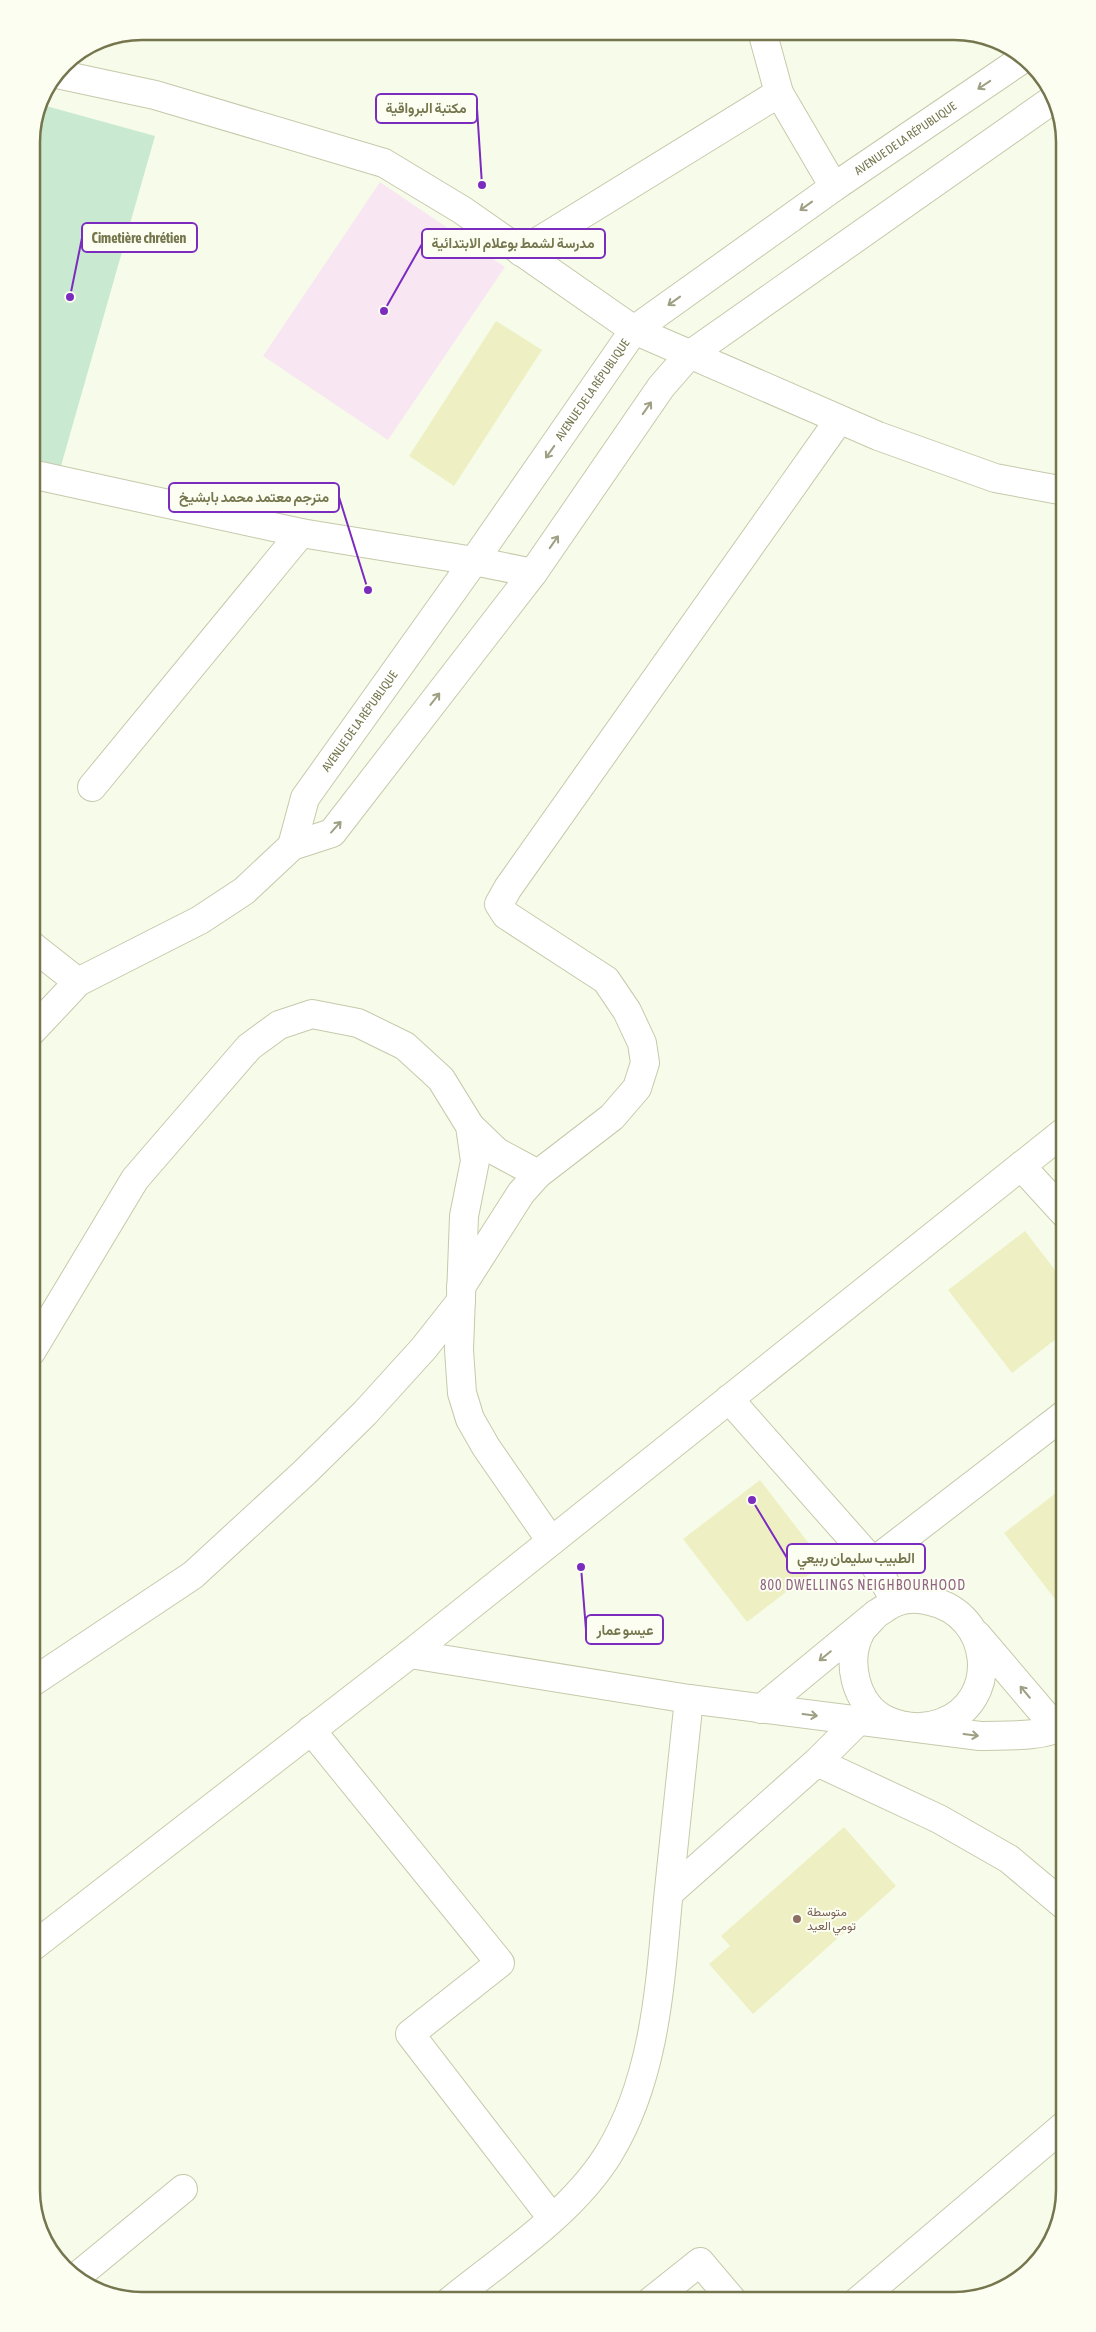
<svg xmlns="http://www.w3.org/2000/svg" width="1096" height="2332" font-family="'Asap Condensed',Vazirmatn,sans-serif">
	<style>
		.education { fill: #f8e7f3 }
		.green { fill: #c9e9d1 }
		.building { fill: #eef0c3 }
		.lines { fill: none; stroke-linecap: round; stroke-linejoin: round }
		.minor-casing { stroke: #c6c9aa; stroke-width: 30 }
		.secondary-casing { stroke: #c9cca9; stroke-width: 30 }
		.minor { stroke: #fff; stroke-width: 28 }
		.secondary { stroke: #fff; stroke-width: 28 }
		.oneway { stroke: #9f9f83 }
		.education-dot { fill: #8d6e63; stroke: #fbfef1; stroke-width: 2 }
		.labels { text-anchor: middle; stroke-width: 4; stroke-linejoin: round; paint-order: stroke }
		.street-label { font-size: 12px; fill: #76764e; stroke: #fbfef1 }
		.education-label { font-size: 12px; fill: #785e54; stroke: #fbfef1; text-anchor: start }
		.neighbourhood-label { font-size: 14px; letter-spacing: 1px; fill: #916684; stroke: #fbfef1 }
		.rim { fill: none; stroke: #76764e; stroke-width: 2.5 }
		.leader { fill: none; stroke: #7b2cbf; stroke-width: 2 }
		.callout-dot { fill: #7b2cbf; stroke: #fbfef1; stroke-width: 2 }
		.callout { fill: #fbfef1; stroke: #7b2cbf; stroke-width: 2 }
		.callout-label { font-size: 14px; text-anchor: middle; font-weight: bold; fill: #76764e }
	</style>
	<rect width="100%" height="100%" fill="#f7fcea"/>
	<polygon class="education" points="380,182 505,267 388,440 263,356"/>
	<polygon class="green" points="39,104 155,136 61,466 31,458 31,135"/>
	<g class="building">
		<polygon points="496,321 542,350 454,486 409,456"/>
		<polygon points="1025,1231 1065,1283 1065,1332 1012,1373 948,1290"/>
		<polygon points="760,1480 824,1563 747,1622 683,1539"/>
		<polygon points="1065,1486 1065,1612 1004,1533"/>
		<polygon points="844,1827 896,1886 753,2014 709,1964 730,1946 721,1936"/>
	</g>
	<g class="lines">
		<defs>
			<g id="minor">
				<polyline points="762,31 779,93 834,187"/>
				<polyline points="57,74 155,95 384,163 462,210 634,330 878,436 995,478 1065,491"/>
				<polyline points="521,252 779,93"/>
				<polyline points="31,474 301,533 474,561 533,573"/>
				<polyline points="92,787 301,533"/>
				<path id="s1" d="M292 846 305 798 474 561 634 330 834 187 1024 58"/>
				<polyline points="31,945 78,982"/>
				<polyline points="31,1032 78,982 200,920 244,891 292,846 332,833 533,573 661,387 688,356 1055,98"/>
				<polyline points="470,1126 497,1152 538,1174"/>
				<polyline points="1021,1166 1065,1214"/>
				<polyline points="461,1287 521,1193 538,1174 612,1117 637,1088 645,1063 642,1043 627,1011 606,980 506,915 499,904 508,888 839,420"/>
				<polyline points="31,1352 135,1179 249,1047 279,1025 312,1014 358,1023 405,1046 441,1079 470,1126 475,1161 464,1216 459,1350 462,1393 470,1419 486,1447 551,1541"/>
				<polyline points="729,1399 873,1562 896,1602"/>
				<polyline points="873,1562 1065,1414"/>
				<polyline points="977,1635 1057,1729"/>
				<path d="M410 1654 689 1699 980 1736C1007 1735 1040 1738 1065 1725"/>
				<polyline points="31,1683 193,1575 304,1473 365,1413 424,1348 461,1301"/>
				<path d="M761 1709 876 1614C883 1610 889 1605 896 1602 907 1598 919 1598 930 1601 992 1614 1002 1701 941 1723 922 1730 904 1728 886 1720 855 1705 845 1660 861 1631 865 1625 872 1619 876 1614"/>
				<polyline points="311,1730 500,1963 410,2034 552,2218"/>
				<polyline points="817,1762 939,1819 1009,1859 1065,1906"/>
				<polyline points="669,1893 817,1762 858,1721"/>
				<polyline points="75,2278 183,2189"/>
				<path d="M450 2301C503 2258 571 2214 608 2155 655 2079 660 1986 668 1899 675 1832 682 1766 689 1699"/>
				<polyline points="651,2301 700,2262 733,2301"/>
				<polyline points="858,2301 1065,2125"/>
			</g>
			<polyline id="secondary" points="31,1948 410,1654 1065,1131"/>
		</defs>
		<use href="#minor" class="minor-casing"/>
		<use href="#secondary" class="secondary-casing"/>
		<use href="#minor" class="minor"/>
		<use href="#secondary" class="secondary"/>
	</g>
	<defs><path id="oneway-shaft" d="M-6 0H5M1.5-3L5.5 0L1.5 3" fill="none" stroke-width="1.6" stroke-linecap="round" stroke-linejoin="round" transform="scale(1.25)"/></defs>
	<g class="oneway">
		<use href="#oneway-shaft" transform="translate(984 85) rotate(146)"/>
		<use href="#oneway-shaft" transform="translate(806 206) rotate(144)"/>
		<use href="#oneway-shaft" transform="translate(674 301) rotate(144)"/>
		<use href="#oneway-shaft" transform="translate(647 408) rotate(-55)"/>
		<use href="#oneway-shaft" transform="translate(550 452) rotate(125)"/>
		<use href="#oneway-shaft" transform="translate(554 542) rotate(-55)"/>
		<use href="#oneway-shaft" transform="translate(435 699) rotate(-52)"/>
		<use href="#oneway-shaft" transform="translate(336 827) rotate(-48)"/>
		<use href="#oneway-shaft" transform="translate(825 1656) rotate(141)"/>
		<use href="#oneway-shaft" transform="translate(1025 1692) rotate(-130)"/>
		<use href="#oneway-shaft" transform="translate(810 1715) rotate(7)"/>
		<use href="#oneway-shaft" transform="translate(971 1735) rotate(7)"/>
	</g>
	<circle class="education-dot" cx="797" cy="1919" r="5"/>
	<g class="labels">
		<g class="street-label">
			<text dy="4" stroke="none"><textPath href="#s1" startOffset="954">AVENUE DE LA RÉPUBLIQUE</textPath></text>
			<text dy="4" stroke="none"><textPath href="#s1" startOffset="549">AVENUE DE LA RÉPUBLIQUE</textPath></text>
			<text dy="4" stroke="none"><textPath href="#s1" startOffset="144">AVENUE DE LA RÉPUBLIQUE</textPath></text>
		</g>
		<g class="education-label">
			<text x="807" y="1916">متوسطة<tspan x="807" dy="14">تومي العيد</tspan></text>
		</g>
		<g class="neighbourhood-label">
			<text x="863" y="1590">800 DWELLINGS NEIGHBOURHOOD</text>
		</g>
	</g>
	<path d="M0 0H1096V2332H0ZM142 40H954A102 102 0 0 1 1056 142V2190A102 102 0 0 1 954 2292H142A102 102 0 0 1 40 2190V142A102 102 0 0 1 142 40Z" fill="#fbfef1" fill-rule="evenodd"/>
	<path class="rim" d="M142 40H954A102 102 0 0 1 1056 142V2190A102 102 0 0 1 954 2292H142A102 102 0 0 1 40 2190V142A102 102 0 0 1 142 40Z"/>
	<path class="leader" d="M482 185L477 108M70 297L82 238M384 311L422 244M368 590L339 497M752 1500L787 1558M581 1567L586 1630"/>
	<g class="callout-dot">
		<circle cx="482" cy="185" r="5"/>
		<circle cx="70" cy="297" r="5"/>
		<circle cx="384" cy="311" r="5"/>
		<circle cx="368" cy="590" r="5"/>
		<circle cx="752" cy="1500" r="5"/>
		<circle cx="581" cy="1567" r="5"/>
	</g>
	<g class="callout">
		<rect x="376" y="94" width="101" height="29" rx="5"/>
		<rect x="82" y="223" width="115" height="29" rx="5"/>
		<rect x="422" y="229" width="183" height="29" rx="5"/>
		<rect x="169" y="483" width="170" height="29" rx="5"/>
		<rect x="787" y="1544" width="138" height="29" rx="5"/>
		<rect x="586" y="1615" width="77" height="29" rx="5"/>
	</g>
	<g class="callout-label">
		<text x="426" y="113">مكتبة البرواقية</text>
		<text x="139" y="243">Cimetière chrétien</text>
		<text x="513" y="248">مدرسة لشمط بوعلام الابتدائية</text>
		<text x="254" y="502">مترجم معتمد محمد بابشيخ</text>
		<text x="856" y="1563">الطبيب سليمان ربيعي</text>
		<text x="625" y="1635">عيسو عمار</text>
	</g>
</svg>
